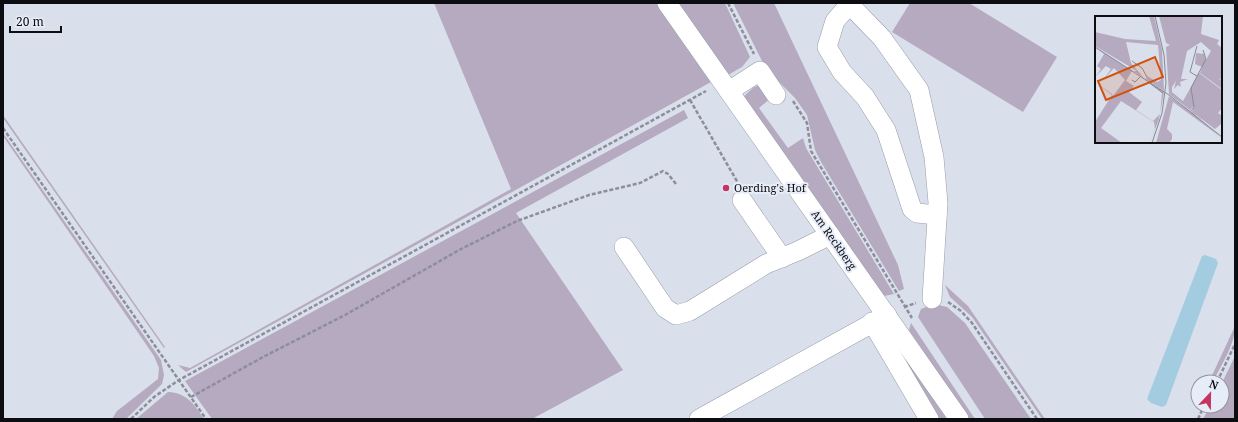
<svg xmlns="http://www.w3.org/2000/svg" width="1238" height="422" font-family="'Noto Serif',serif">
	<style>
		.green { fill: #b6aac0 }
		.water { fill: #a4cce1 }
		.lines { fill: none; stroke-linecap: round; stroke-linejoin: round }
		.minor-casing { stroke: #999da9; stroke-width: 20 }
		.path { stroke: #8c8f99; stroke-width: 2.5; stroke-dasharray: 4 2; stroke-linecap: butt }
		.minor { stroke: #fff; stroke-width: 19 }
		.poi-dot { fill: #c43561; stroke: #e7ecf9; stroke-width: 1.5 }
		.labels { text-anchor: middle; stroke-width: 4; stroke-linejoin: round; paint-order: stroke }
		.poi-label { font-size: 11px; fill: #0c0d11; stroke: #e7ecf9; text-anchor: start }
		.street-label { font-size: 11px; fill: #0c0d11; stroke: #e7ecf9 }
		.inset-road { fill: none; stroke: #888b94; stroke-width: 1 }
		.view { fill: #d2510c; fill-opacity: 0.15; stroke: #d2510c; stroke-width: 2 }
		.inset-edge { fill: none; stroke: #0c0d11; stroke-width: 2 }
	</style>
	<rect width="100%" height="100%" fill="#dadfec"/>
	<g class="green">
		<polygon points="434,3 656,3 711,82 186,372 178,365 190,368 511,189"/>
		<polygon points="677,3 725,3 750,57 742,67 728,75"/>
		<polygon points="733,3 774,3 898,265 904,289 899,291 821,162 815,150 807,115 795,98 766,69"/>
		<polygon points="910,3 969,3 1057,57 1023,112 892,32"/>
		<polygon points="763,84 771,98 759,108 788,148 803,138 806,148 894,294 884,296 743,97 754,87"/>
		<polygon points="684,110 688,118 516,213 623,370 532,419 212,419 185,381"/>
		<polygon points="3,115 165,347 164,348 3,118"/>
		<polygon points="3,133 161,360 164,375 162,384 126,419 112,419 117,411 158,379 159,368 154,356 3,136"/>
		<polygon points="945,285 968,306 1045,419 1042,419 972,317 950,297"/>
		<polygon points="934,304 947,307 965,323 1031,419 985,419 918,317 921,309"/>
		<polygon points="911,323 975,419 969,419 909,330"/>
		<path d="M1235 326C1235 345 1221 365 1213 382H1209Z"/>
		<polygon points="890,335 948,419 933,419"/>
		<polygon points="1235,356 1235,419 1203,419 1210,406 1222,406 1222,383"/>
		<path d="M168 392C187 393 194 404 204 419H136Z"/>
	</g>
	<polygon class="water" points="1205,255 1216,259 1218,263 1166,405 1162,407 1151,403 1147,399 1202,256"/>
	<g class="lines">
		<defs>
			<g id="minor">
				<polyline points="667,3 959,419"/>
				<polyline points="848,3 882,38 919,90 934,157 938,203 932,299"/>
				<polyline points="849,5 835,21 827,47 842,72 865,97 886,130 912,209 917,213 937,215"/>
				<polyline points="729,91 760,71 776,95"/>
				<polyline points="742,200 782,258"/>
				<polyline points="624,247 665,308 676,315 690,311 766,264 798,251 830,235"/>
				<polyline points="872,322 929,419"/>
				<polyline points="699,419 887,315"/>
			</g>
		</defs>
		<use href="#minor" class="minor-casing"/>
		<g class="path">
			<polyline points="728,3 754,54"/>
			<polyline points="690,100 738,183"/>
			<polyline points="793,101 807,123 811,151 912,318"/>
			<polyline points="3,128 206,419"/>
			<polyline points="948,302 961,311 972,323 1037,419"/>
			<polyline points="904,307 916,303"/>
			<polyline points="1217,382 1235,344"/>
			<polyline points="191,397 263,357 345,315 461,249 517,221 589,195 640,183 663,171 668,174 676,184"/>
			<polyline points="131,419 154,397 179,380 706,91"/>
			<polyline points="1198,419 1204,406"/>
		</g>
		<use href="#minor" class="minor"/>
	</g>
	<circle class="poi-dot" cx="726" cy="188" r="4"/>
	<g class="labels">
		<g class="poi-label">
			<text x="734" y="192">Oerding's Hof</text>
		</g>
		<g class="street-label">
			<text transform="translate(834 240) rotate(55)" y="4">Am Reckberg</text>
		</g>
	</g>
	<g transform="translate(1095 16)">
		<rect width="127" height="127" fill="#dadfec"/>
		<path d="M54 0H59L67 34 69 75 51 63 52 60 62 66 66 64 63 29 31 26 36 47 49 62 39 55H42L0 30V16L30 23 61 25ZM64 0H108L106 18 124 24 122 28 127 32V64L123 62 127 65V73L105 57 107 51 100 48 101 37 109 38 111 44 116 35 106 26 92 35 86 63H93L85 66 86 71 83 69 79 73 81 65 77 71V76L88 85 104 57 127 74V92L123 97 127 100V107L120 113 97 96 99 90 95 94 74 78 71 31 75 29 71 27ZM0 31 37 55 31 65 39 70 34 76 47 86 41 94 58 105 65 98 67 77 50 63 69 76 64 103 55 127 60 113 59 106 26 85 6 112 27 127H0V106L17 79 0 66 17 78 18 80 30 64 19 52 9 63 16 53 11 50 0 61 6 53 2 50 9 38ZM74 80 97 96 127 122 78 86 72 113 77 118V123L74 127H61Z" fill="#b6aac0"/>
		<path class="inset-road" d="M102 30 95 56 102 60M0 31 74 79 127 121M37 45 47 52 52 61M37 64 40 66 46 60M53 66 68 77M96 95 99 91 96 72 111 43 108 34M57 127 67 97 71 67 69 39 60 0"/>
		<path class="view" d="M60 41 68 61 11 84 3 65Z"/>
		<rect width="127" height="127" class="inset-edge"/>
	</g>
	<rect width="1238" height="422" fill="none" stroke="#0c0d11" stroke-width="8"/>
	<g transform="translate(1210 394) rotate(22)"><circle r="19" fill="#e7ecf9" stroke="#8f939c"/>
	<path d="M0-3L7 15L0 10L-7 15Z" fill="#c43561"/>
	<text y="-6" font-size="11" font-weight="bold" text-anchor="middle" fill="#0c0d11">N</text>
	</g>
	<path d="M10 26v6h51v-6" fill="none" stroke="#0c0d11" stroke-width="2"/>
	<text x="16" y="26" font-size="12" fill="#0c0d11" stroke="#e7ecf9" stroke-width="3" paint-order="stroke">20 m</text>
</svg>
